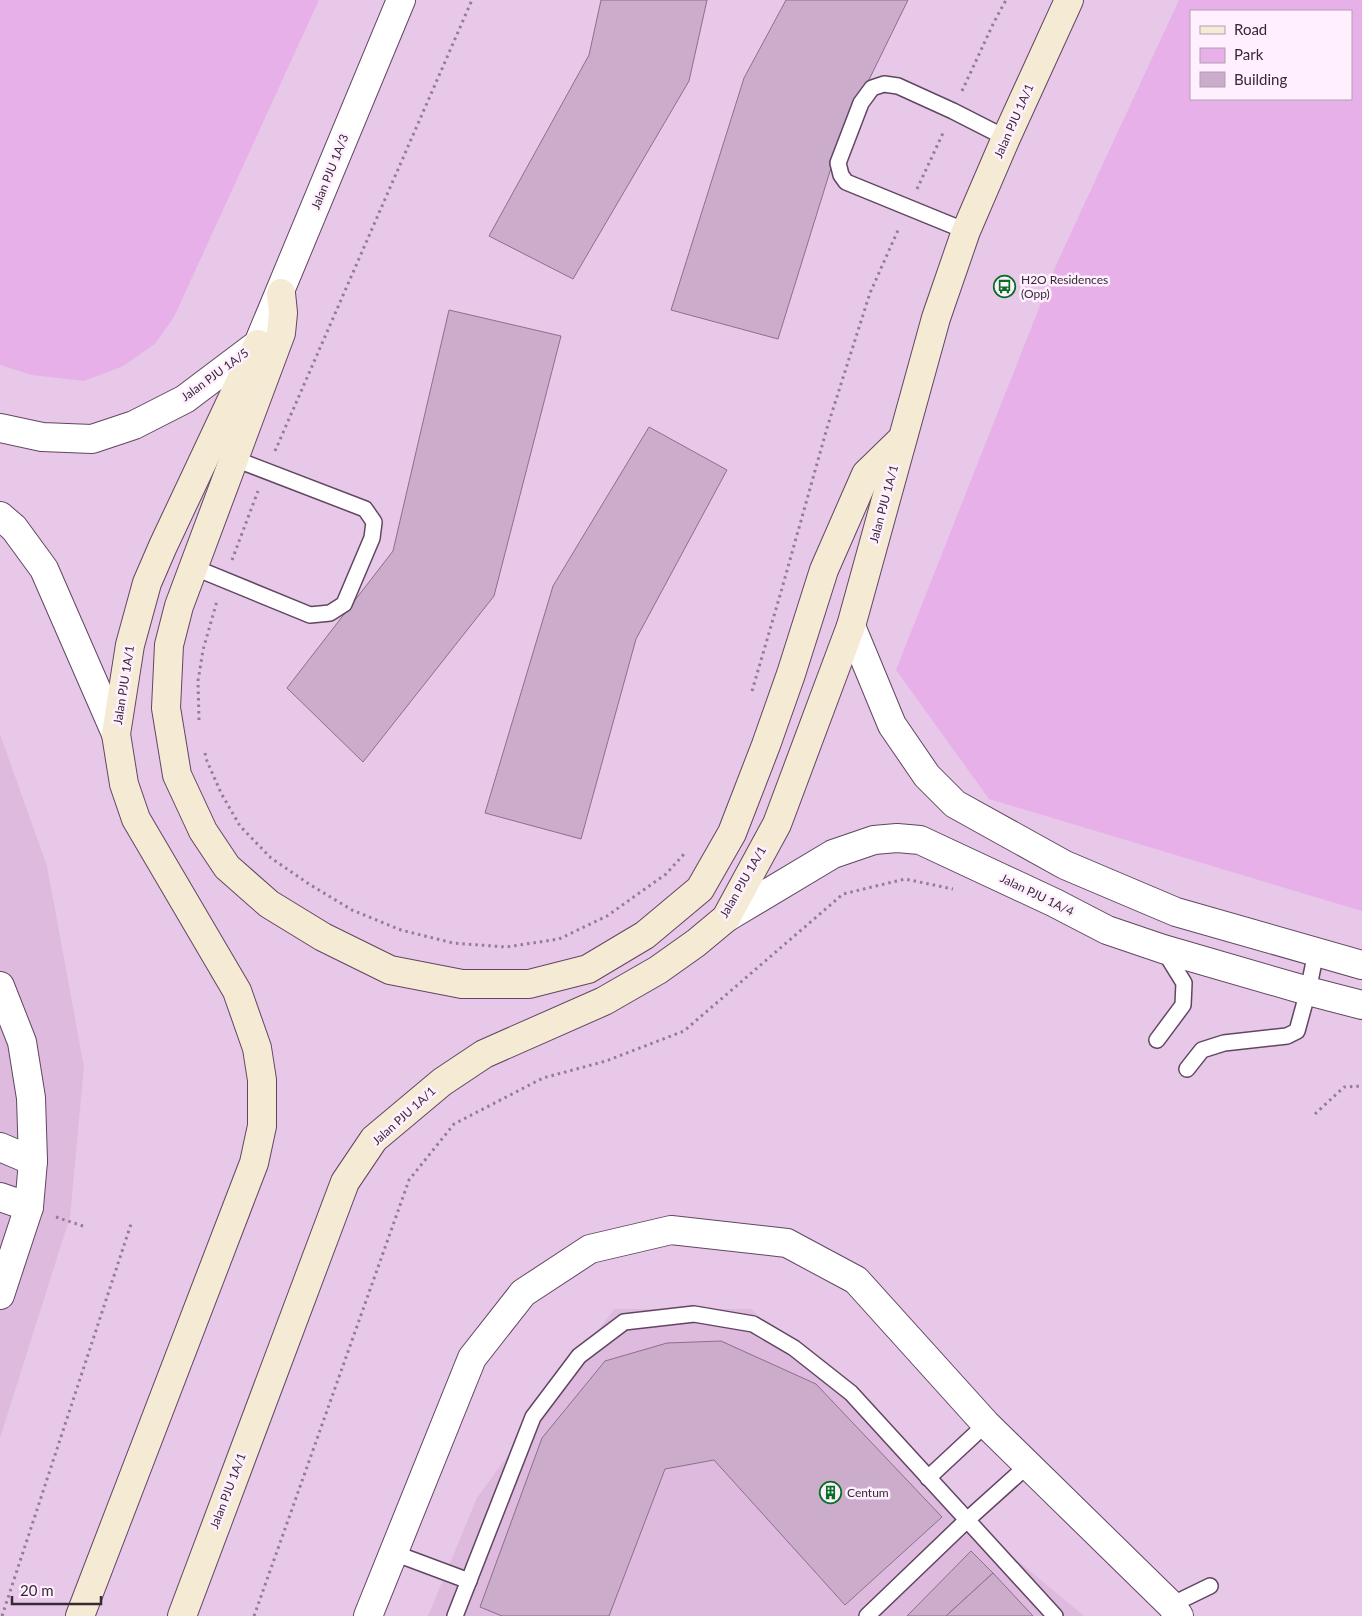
<svg xmlns="http://www.w3.org/2000/svg" width="1362" height="1616" font-family="Lato,sans-serif">
	<style>
		.built { fill: #dfbadf }
		.green { fill: #e7b0e8; fill-rule: evenodd }
		.building { fill: #cbaccb; stroke: #8c6f8c }
		.lines { fill: none; stroke-linecap: round; stroke-linejoin: round }
		.service-casing { stroke: #614661; stroke-width: 18 }
		.minor-casing { stroke: #614661; stroke-width: 30 }
		.tertiary-casing { stroke: #614661; stroke-width: 30 }
		.secondary-casing { stroke: #614661; stroke-width: 30 }
		.path { stroke: #947d94; stroke-width: 3; stroke-dasharray: 2.5 4; stroke-linecap: butt }
		.service { stroke: #fff; stroke-width: 15 }
		.minor { stroke: #fff; stroke-width: 28 }
		.tertiary { stroke: #fff; stroke-width: 28 }
		.secondary { stroke: #f5ebd5; stroke-width: 28 }
		.labels { text-anchor: middle; stroke-width: 5; stroke-linejoin: round; paint-order: stroke }
		.street-label { font-size: 12px; fill: #362a36; stroke: #ffefff }
		.poi-label { font-size: 12px; fill: #362a36; stroke: #ffefff; text-anchor: start }
	</style>
	<rect width="100%" height="100%" fill="#e8c8e8"/>
	<g class="built">
		<polygon points="0,734 47,866 84,1067 70,1217 0,1438"/>
		<polygon points="614,1309 751,1309 993,1540 1084,1616 428,1616 477,1498"/>
	</g>
	<g class="green">
		<polygon points="0,0 319,0 174,317 155,344 123,366 84,381 32,375 0,365"/>
		<path d="M1179 0H1362V911L989 799 896 670 1056 265ZM1351 11V99H1191V11Z"/>
	</g>
	<g class="building">
		<polygon points="601,0 707,0 689,81 573,279 489,236 589,55"/>
		<polygon points="786,0 908,0 840,139 778,339 671,310 744,78"/>
		<polygon points="449,310 561,336 494,596 363,762 287,688 393,551"/>
		<polygon points="649,427 727,470 636,639 581,839 485,813 553,586"/>
		<polygon points="721,1341 816,1384 942,1517 845,1605 714,1460 665,1469 609,1616 502,1616 480,1607 542,1438 605,1361 667,1343"/>
		<polygon points="971,1551 993,1573 946,1616 907,1616"/>
		<polygon points="993,1573 1033,1616 946,1616"/>
	</g>
	<g class="lines">
		<defs>
			<g id="service">
				<polyline points="966,231 846,182 841,175 838,163 861,103 872,88 884,84 898,86 953,111 1006,138"/>
				<polyline points="193,567 310,615 330,613 344,604 372,538 374,522 365,509 235,459"/>
				<polyline points="1157,1040 1183,1005 1184,983 1163,949"/>
				<polyline points="1187,1069 1202,1050 1224,1043 1287,1036 1297,1031 1308,991 1316,952"/>
				<polyline points="928,1478 986,1424"/>
				<polyline points="394,1553 469,1581"/>
				<polyline points="1171,1605 1210,1586"/>
				<polyline points="455,1616 533,1417 579,1356 624,1322 694,1314 753,1324 794,1348 851,1393 1055,1616"/>
				<polyline points="867,1616 967,1520 1028,1465"/>
			</g>
			<g id="minor">
				<polyline points="0,986 22,1042 31,1098 33,1161 29,1207 0,1295"/>
				<polyline points="0,1147 33,1161"/>
				<polyline points="0,1197 29,1207"/>
				<polyline points="368,1616 472,1358 523,1293 590,1249 671,1230 787,1243 856,1280 986,1424 1171,1605 1179,1616"/>
			</g>
			<g id="tertiary">
				<polyline points="0,428 42,437 92,439 134,425 185,399 258,344 401,0"/>
				<polyline points="0,516 14,528 44,569 116,734"/>
				<polyline points="851,626 892,725 927,776 955,804 1065,865 1176,912 1362,965"/>
				<polyline points="726,918 833,854 874,840 897,838 920,840 1055,903 1107,930 1163,949 1308,991 1362,1005"/>
			</g>
			<g id="secondary">
				<polyline points="281,293 283,313 281,333 179,606 169,645 166,708 177,775 203,831 227,867 269,904 323,937 390,970 462,984 529,984 588,969 645,935 700,889 732,833 766,745 791,674 824,570 866,474 901,440"/>
				<polyline points="80,1616 254,1163 262,1126 262,1080 257,1048 237,991 136,819 124,784 116,734 130,645 147,583 163,546 258,344"/>
				<polyline points="182,1616 345,1182 374,1139 442,1082 484,1054 604,1001 658,970 696,943 726,918 777,824 851,626 936,318 966,231 1006,138 1069,0"/>
			</g>
		</defs>
		<use href="#service" class="service-casing"/>
		<use href="#minor" class="minor-casing"/>
		<use href="#tertiary" class="tertiary-casing"/>
		<use href="#secondary" class="secondary-casing"/>
		<g class="path">
			<polyline points="962,91 994,22 1006,0"/>
			<polyline points="917,189 944,131"/>
			<polyline points="275,451 472,0"/>
			<polyline points="232,560 258,491"/>
			<polyline points="752,691 781,592 827,428 870,293 899,228"/>
			<polyline points="199,720 198,681 203,650 217,601"/>
			<polyline points="205,753 207,761 221,793 240,826 271,858 309,884 352,910 401,930 453,943 506,947 559,939 607,916 666,874 685,853"/>
			<polyline points="1315,1114 1344,1087 1362,1086"/>
			<polyline points="56,1217 86,1227"/>
			<polyline points="2,1616 131,1224"/>
			<polyline points="254,1616 409,1180 454,1124 543,1078 606,1061 684,1031 843,894 905,879 953,889"/>
		</g>
		<use href="#service" class="service"/>
		<use href="#minor" class="minor"/>
		<use href="#tertiary" class="tertiary"/>
		<use href="#secondary" class="secondary"/>
	</g>
	<defs>
		<symbol id="bus-ring" viewBox="-11 -11 22 22"><circle r="9.5" fill="#ffefff" stroke="#047022" stroke-width="1.5"/><path d="M-5-6H5V4H4V6H2V4H-2V6H-4V4H-5ZM-3.5-4V0h7V-4ZM-3.5 1.2v1.5H-2V1.2ZM2 1.2v1.5H3.5V1.2Z" fill="#047022"/></symbol>
		<symbol id="building-ring" viewBox="-11 -11 22 22"><circle r="9.5" fill="#ffefff" stroke="#047022" stroke-width="1.5"/><path d="M-4-6H4V6H1V3H-1V6H-4ZM-2.5-4.3h1.7v1.8h-1.7ZM.8-4.3h1.7v1.8H.8ZM-2.5-1h1.7V.8h-1.7ZM.8-1h1.7V.8H.8Z" fill="#047022"/></symbol>
	</defs>
	<g fill-rule="evenodd">
		<use href="#bus-ring" x="992" y="274" width="25" height="25"/>
		<use href="#building-ring" x="818" y="1480" width="25" height="25"/>
	</g>
	<g class="labels">
		<g class="street-label">
			<text transform="translate(1014 121) rotate(-66)" y="4">Jalan PJU 1A/1</text>
			<text transform="translate(330 172) rotate(-68)" y="4">Jalan PJU 1A/3</text>
			<text transform="translate(215 375) rotate(-36)" y="4">Jalan PJU 1A/5</text>
			<text transform="translate(884 504) rotate(-75)" y="4">Jalan PJU 1A/1</text>
			<text transform="translate(124 685) rotate(-81)" y="4">Jalan PJU 1A/1</text>
			<text transform="translate(743 882) rotate(-60)" y="4">Jalan PJU 1A/1</text>
			<text transform="translate(1037 895) rotate(26)" y="4">Jalan PJU 1A/4</text>
			<text transform="translate(404 1116) rotate(-42)" y="4">Jalan PJU 1A/1</text>
			<text transform="translate(228 1491) rotate(-69)" y="4">Jalan PJU 1A/1</text>
		</g>
		<g class="poi-label">
			<text x="1021" y="284">H2O Residences<tspan x="1021" dy="14">(Opp)</tspan></text>
			<text x="847" y="1497">Centum</text>
		</g>
	</g>
	<rect x="1190" y="10" width="162" height="90" fill="#ffefff" stroke="#afa0af"/>
	<rect x="1200" y="26" width="25" height="8" fill="#f5ebd5" stroke="#afa0af"/>
	<text x="1234" y="35" font-size="15" fill="#362a36">Road</text>
	<rect x="1200" y="48" width="25" height="15" fill="#e7b0e8" stroke="#afa0af"/>
	<text x="1234" y="60" font-size="15" fill="#362a36">Park</text>
	<rect x="1200" y="72" width="25" height="15" fill="#cbaccb" stroke="#afa0af"/>
	<text x="1234" y="85" font-size="15" fill="#362a36">Building</text>
	<path d="M12 1596v8h89v-8" fill="none" stroke="#362a36" stroke-width="2.5"/>
	<text x="20" y="1596" font-size="15" fill="#362a36" stroke="#ffefff" stroke-width="4" paint-order="stroke">20 m</text>
</svg>
